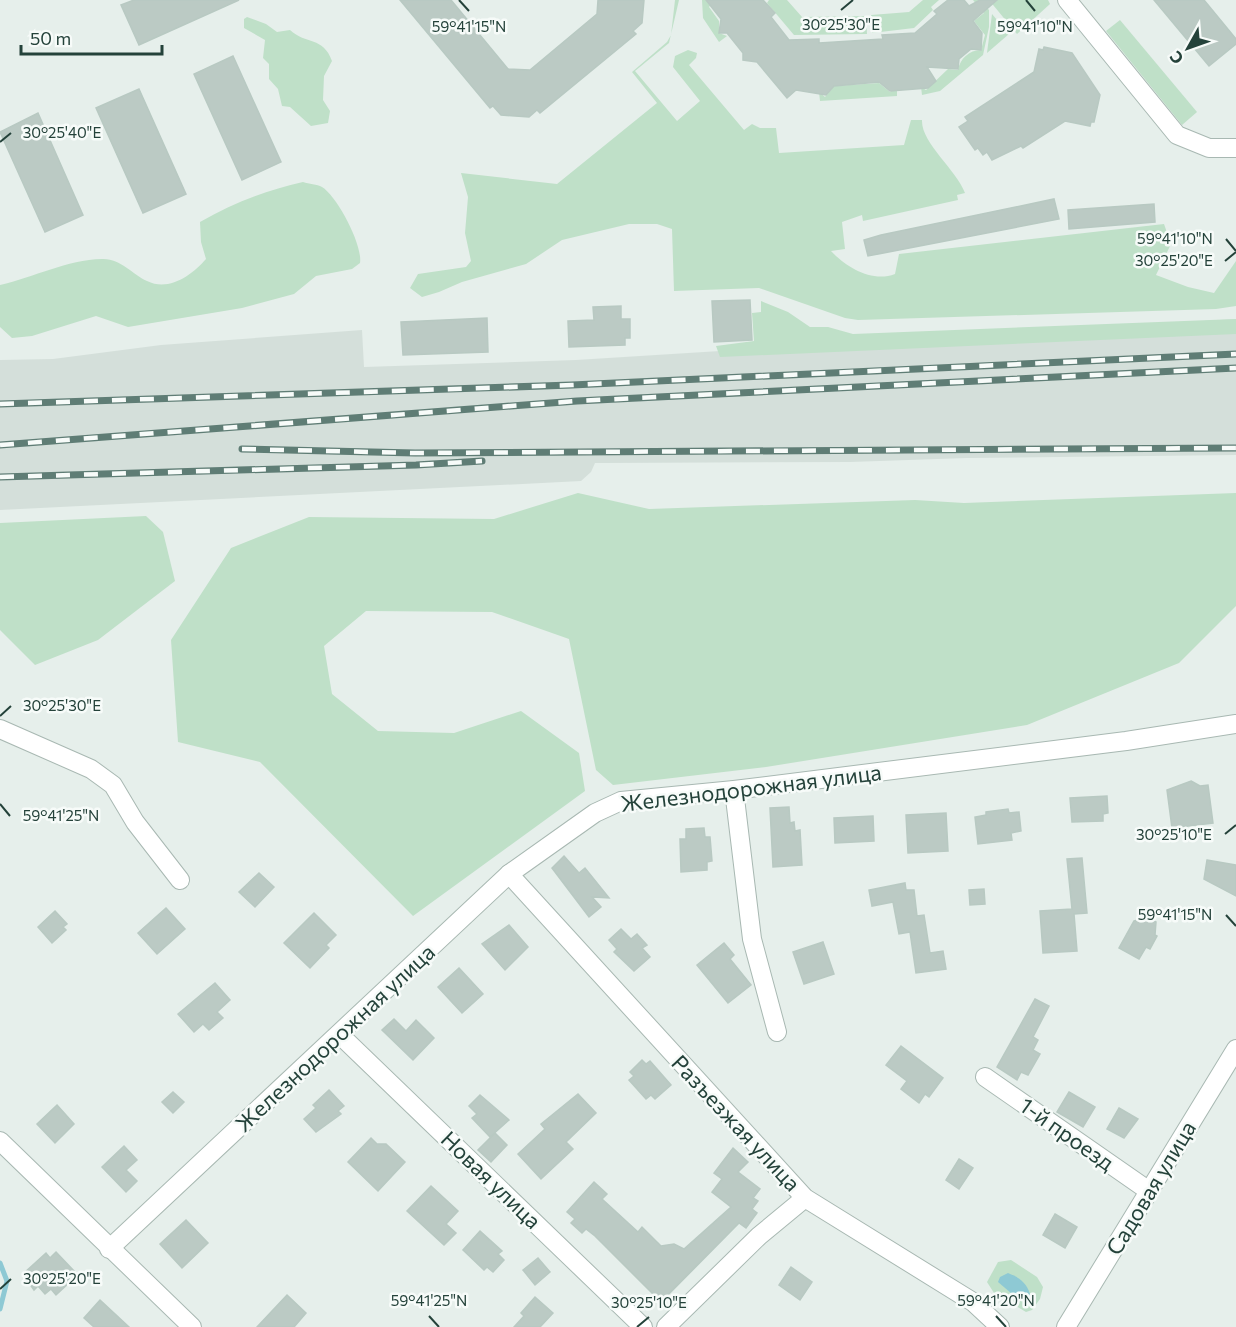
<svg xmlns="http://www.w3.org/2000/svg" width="1236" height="1327" font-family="Commissioner,sans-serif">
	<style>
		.built { fill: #d4dfda }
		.green { fill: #bfe0c8 }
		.water { fill: #8ec9d4 }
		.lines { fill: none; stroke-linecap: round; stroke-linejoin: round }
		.stream { stroke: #8ec9d4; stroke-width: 5 }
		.building { fill: #bbcac4; stroke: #b8c9c2; stroke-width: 1.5 }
		.minor-casing { stroke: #a8b8b2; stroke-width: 20 }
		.minor { stroke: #fff; stroke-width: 18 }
		.rail-casing { stroke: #5f7d75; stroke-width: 7 }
		.rail { stroke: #f7fbf9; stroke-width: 4.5; stroke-dasharray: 14; stroke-linecap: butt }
		.ticks { fill: none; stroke: #24423a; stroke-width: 2 }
		.labels { text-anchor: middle; stroke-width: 5; stroke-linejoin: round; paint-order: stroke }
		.street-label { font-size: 22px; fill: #24423a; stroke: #f7fbf9 }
		.ticks-label { font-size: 15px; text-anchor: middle; fill: #24423a; stroke: #f7fbf9; stroke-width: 5; stroke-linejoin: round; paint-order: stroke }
	</style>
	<rect width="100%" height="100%" fill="#e6efeb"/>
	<polygon class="built" points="1236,319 1236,455 967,458 850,462 602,463 595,463 591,472 581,481 0,510 0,360 53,359 161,345 362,330 364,367 576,360"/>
	<g class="green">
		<path d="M675 0H679L669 43 635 71 677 121 700 101 673 67 675 56 688 50 697 53 696 58 689 65 744 130 752 124 760 128H776L779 153 904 145 911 120H922C921 143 956 169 965 193L957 195 958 200 863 221 862 215 842 222 845 249 831 251C846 267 872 283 895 274L899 254 1164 224 1171 244 1156 275 1188 287 1214 293 1236 261V306L1216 309 858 320 845 318 759 288 674 291 672 229 657 224H629L562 240 526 264 462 282 439 292 422 297 410 288 418 274 466 267 471 261 465 233 468 197 461 173 557 184 657 103 632 72 667 42 671 35Z"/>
		<polygon points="702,0 715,0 709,7 719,21 719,33 727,36 719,42 703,18"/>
		<polygon points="769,0 787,0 802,17 866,16 867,34 794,35 767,3"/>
		<polygon points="923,0 939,0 931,7 933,10 914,28 872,33 871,15 909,12"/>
		<path d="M973 0H980L989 10V27L983 55 940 91 922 95 921 87 926 90 948 69 958 70C960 59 969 50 981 50L985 35 974 21 984 13Z"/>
		<polygon points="989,0 1048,0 1050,4 1017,34"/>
		<polygon points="992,14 1009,34 987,53"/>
		<path d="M247 17 266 24 277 32 290 30C306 45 323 36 332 61L324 76 323 100 330 111 328 123 311 126 290 107 282 106 278 89 269 79V64L263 58 265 40 244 28V19Z"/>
		<polygon points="1120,20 1197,112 1182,125 1106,31"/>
		<polygon points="879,83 890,92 897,87 897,96 820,101 819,92 825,97 834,86"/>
		<path d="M303 182C309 184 317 184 322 187 337 196 363 245 360 263L352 269 316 276 294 294 242 308 128 327 96 316 32 336 12 338 0 327V285C34 277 67 260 102 259 120 258 132 274 147 281 169 292 192 275 206 259L201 242 200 222C233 203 267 190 303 182Z"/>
		<polygon points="761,301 788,312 810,327 828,327 853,334 1236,319 1236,334 720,357 716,346 754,341 752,313 761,312"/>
		<polygon points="578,493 649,509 915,500 964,503 1236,493 1236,606 1179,663 1027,725 766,767 613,785 596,770 569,639 492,612 366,611 324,646 332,694 378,731 454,733 521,711 579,753 585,791 413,916 260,762 178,742 171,640 231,548 309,517 494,519"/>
		<polygon points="146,516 163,532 175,581 98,640 35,665 0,630 0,523"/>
		<polygon points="1011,1260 1037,1277 1043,1287 1040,1299 1032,1310 1026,1312 994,1293 987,1282 998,1262"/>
	</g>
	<path class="water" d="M1008 1273C1021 1278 1028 1284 1031 1298L1028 1301 1018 1299 998 1282 1000 1277Z"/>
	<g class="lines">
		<polyline class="stream" points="0,1263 7,1281 0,1309"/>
	</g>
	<g class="building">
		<polygon points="134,0 239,0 139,45 121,5"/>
		<polygon points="400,0 451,0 508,69 530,70 597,14 598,0 644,0 642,23 633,31 636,34 540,113 537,110 529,117 501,115 493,106 490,108"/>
		<polygon points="706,0 763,0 775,13 771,17 789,40 819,39 819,43 883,39 882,35 915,33 937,14 934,11 948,0 964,0 969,6 980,0 997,0 973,21 982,33 981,50 971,49 959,59 958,69 927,67 936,81 928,88 890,91 879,82 834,86 826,95 796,90 787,98 757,62 743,60 743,53 727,33 719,33 721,19"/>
		<polygon points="1154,0 1204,0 1236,39 1236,44 1209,66"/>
		<polygon points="1044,47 1072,53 1100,95 1094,122 1091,122 1090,126 1065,121 1023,148 1021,146 992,160 987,152 983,155 978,148 975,150 959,127 968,121 965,117 1034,72 1039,49 1043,50"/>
		<polygon points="233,56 281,162 242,180 194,74"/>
		<polygon points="139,89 186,194 143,213 96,108"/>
		<polygon points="38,113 83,215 45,232 0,132"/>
		<polygon points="1054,199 1059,219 868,256 864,240 881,235"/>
		<polygon points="1154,204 1155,222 1069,229 1068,210"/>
		<polygon points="750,300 752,340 714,342 712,301"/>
		<polygon points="621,306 621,319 630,319 630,338 625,338 625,345 569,347 568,321 594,320 593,307"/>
		<polygon points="487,318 488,352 403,355 401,322"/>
		<polygon points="1191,781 1200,786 1208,785 1213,823 1172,828 1167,790"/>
		<polygon points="1107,796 1108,813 1103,814 1103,821 1072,822 1070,798"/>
		<polygon points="789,807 790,823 794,822 795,831 800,830 802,865 773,867 770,808"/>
		<polygon points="1008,809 1009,813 1019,812 1021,831 1011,833 1012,840 978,844 975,817 986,815 986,812"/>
		<polygon points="946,813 948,851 908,853 906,815"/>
		<polygon points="873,816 874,841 835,843 834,818"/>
		<polygon points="704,828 705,837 710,837 712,861 707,862 707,870 681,872 680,839 686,839 686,829"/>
		<polygon points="564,856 579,873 585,868 609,898 592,897 601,907 589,917 552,868"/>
		<polygon points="1082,858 1087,913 1074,914 1077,951 1043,953 1040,911 1072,909 1067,859"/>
		<polygon points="1207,860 1236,865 1236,896 1204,879"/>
		<polygon points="259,873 274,887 255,907 239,892"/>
		<polygon points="905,883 906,890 914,890 917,916 924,915 930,953 943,951 946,969 916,973 910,932 899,934 893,902 872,906 869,890"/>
		<polygon points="984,889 985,904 970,905 969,890"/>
		<polygon points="166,908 185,929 157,954 138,933"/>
		<polygon points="55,911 67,924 63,927 66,930 52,943 38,927"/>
		<polygon points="314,913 336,935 326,945 329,948 310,968 284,943"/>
		<polygon points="1148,918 1156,922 1155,935 1157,936 1150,949 1146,947 1139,959 1119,948 1134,921"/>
		<polygon points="509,925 528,947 505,970 482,944"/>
		<polygon points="621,929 631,939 637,934 647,945 642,948 650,957 634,971 614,952 617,949 609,940"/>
		<polygon points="823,942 834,974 804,984 793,952"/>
		<polygon points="724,943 734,955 730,959 751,985 728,1003 697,965"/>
		<polygon points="459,968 483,994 462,1013 438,987"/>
		<polygon points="215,983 230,1000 217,1012 223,1018 209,1030 203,1024 194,1032 178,1014"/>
		<polygon points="1035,999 1049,1006 1033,1037 1038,1040 1033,1050 1040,1054 1028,1075 1021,1072 1017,1080 997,1067"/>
		<polygon points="394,1019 406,1031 416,1020 434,1038 413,1060 382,1030"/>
		<polygon points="901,1046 943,1078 929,1097 925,1094 919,1103 901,1089 907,1081 886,1065"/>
		<polygon points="642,1060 646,1064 650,1061 671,1085 655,1099 651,1095 646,1099 629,1080 634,1076 630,1072"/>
		<polygon points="329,1090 344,1106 338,1111 341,1114 316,1132 304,1119 316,1108 313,1105"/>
		<polygon points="173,1092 184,1102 173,1113 162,1102"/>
		<polygon points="1069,1092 1095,1107 1083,1127 1057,1112"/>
		<polygon points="578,1094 596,1113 566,1142 573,1149 541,1179 518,1154 545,1129 541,1124"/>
		<polygon points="480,1095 509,1120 490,1137 472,1118 477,1114 469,1106"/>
		<polygon points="57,1105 74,1124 55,1143 37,1124"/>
		<polygon points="1119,1108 1138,1119 1124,1138 1107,1129"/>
		<polygon points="495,1133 507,1145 491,1162 478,1150"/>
		<polygon points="371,1138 377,1144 386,1144 405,1162 378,1191 348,1162"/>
		<polygon points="124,1146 137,1160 126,1170 137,1181 126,1192 102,1167"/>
		<polygon points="733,1148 748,1162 738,1172 760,1189 753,1198 758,1201 752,1209 757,1213 746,1228 739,1223 661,1302 595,1236 586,1229 582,1233 571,1223 575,1219 567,1212 594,1182 607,1194 602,1199 638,1232 642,1227 661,1246 674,1244 684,1249 731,1207 712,1192 722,1179 714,1173"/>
		<polygon points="959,1159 973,1168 959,1189 946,1180"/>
		<polygon points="431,1186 458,1211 446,1224 456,1233 444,1245 407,1211"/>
		<polygon points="1055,1214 1077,1227 1065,1248 1043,1235"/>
		<polygon points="186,1220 208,1243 182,1268 160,1244"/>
		<polygon points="480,1231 502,1251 498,1254 504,1260 493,1272 487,1267 484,1270 463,1250"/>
		<polygon points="56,1252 74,1271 67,1277 71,1281 56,1295 51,1289 45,1294 38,1286 34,1290 23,1274 46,1253 50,1258"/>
		<polygon points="538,1258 550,1272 535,1285 523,1270"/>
		<polygon points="791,1267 812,1282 800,1300 779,1285"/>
		<polygon points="287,1295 306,1313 294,1327 257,1327"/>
		<polygon points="535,1297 553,1313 540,1327 514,1327 524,1316 521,1313"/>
		<polygon points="100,1300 129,1327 94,1327 84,1318"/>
	</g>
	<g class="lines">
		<defs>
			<g id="minor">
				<polyline points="1067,0 1177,135 1209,148 1236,148"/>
				<polyline points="0,729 91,769 113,785 135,822 180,880"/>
				<polyline points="734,790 752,939 777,1032"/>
				<polyline points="509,874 805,1198 973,1302 1000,1327"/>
				<polyline points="339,1034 643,1327"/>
				<polyline points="985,1077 1149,1191"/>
				<polyline points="0,1141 192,1327"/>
				<polyline points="109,1249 509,874 595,813 621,801 734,790 1126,741 1236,724"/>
				<polyline points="666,1327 759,1236 805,1198"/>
				<polyline points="1066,1327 1236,1049"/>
			</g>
		</defs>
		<use href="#minor" class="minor-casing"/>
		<use href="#minor" class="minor"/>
		<defs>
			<g id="rail">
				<polyline points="0,404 572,385 1236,354"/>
				<polyline points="0,445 577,401 1236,368"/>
				<polyline points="242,449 415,453 1236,448"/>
				<polyline points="0,477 416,465 482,461"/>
			</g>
		</defs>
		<use href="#rail" class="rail-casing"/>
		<use href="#rail" class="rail"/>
	</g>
	<path class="ticks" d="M459 0 469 11M1026 0 1035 11M841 10 853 0M0 142 11 133M1226 239 1236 251M1225 261 1236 252M0 716 11 706M0 804 10 816M1225 834 1236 825M1226 915 1236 926M0 1289 11 1279M429 1316 439 1327M996 1316 1006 1327M637 1327 649 1317"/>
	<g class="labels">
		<g class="street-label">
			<text transform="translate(751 788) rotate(-7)" y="8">Железнодорожная улица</text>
			<text transform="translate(335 1038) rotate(-43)" y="8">Железнодорожная улица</text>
			<text transform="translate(736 1123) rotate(47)" y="8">Разъезжая улица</text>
			<text transform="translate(1067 1134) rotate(35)" y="8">1-й проезд</text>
			<text transform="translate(491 1180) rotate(44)" y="8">Новая улица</text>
			<text transform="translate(1151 1188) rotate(-59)" y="8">Садовая улица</text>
		</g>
	</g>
	<g class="ticks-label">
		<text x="841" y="30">30°25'30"E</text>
		<text x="469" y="32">59°41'15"N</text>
		<text x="1035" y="32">59°41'10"N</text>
		<text x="62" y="138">30°25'40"E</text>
		<text x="1175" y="244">59°41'10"N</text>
		<text x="1174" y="266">30°25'20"E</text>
		<text x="62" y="711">30°25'30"E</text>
		<text x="61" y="821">59°41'25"N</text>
		<text x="1174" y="840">30°25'10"E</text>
		<text x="1175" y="920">59°41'15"N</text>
		<text x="62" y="1284">30°25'20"E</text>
		<text x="429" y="1306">59°41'25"N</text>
		<text x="996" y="1306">59°41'20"N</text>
		<text x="649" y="1308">30°25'10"E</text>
	</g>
	<g transform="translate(1188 48) rotate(230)" stroke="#f7fbf9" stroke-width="4.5" paint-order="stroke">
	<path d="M0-4.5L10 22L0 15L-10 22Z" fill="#24423a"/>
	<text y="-9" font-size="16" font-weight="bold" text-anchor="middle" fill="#24423a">С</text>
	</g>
	<path d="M21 45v9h141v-9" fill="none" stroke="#24423a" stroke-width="3"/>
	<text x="30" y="45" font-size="18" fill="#24423a" stroke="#f7fbf9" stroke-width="4.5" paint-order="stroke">50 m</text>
</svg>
